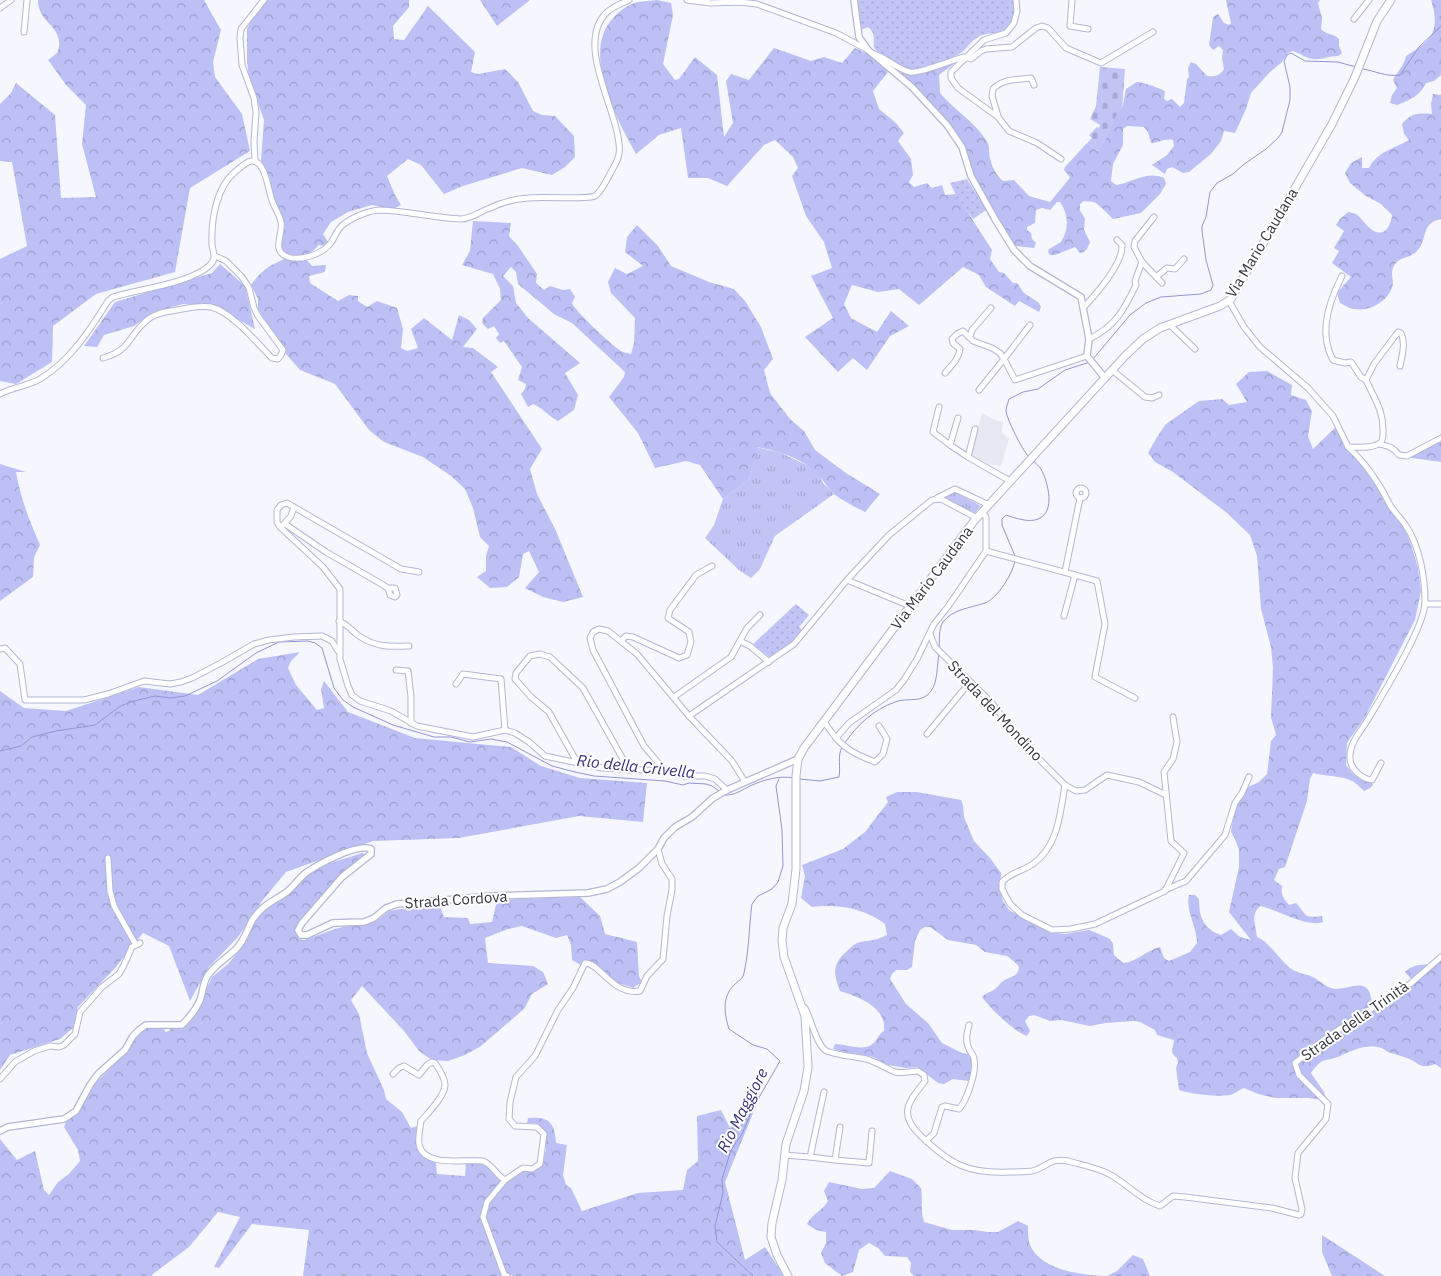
<svg xmlns="http://www.w3.org/2000/svg" width="1441" height="1276" font-family="'IBM Plex Sans',sans-serif">
	<style>
		.built { fill: #e7e8f1 }
		.grass { fill: url(#grass-tufts) }
		.forest { fill: url(#forest-crowns) }
		.cemetery { fill: url(#cemetery-stones) }
		.park { fill: url(#park-dots) }
		.lines { fill: none; stroke-linecap: round; stroke-linejoin: round }
		.stream { stroke: #9295d5; stroke-width: 1 }
		.minor-casing { stroke: #b4b6d5; stroke-width: 7 }
		.tertiary-casing { stroke: #b4b6d5; stroke-width: 8 }
		.secondary-casing { stroke: #b4b6d5; stroke-width: 9 }
		.minor { stroke: #fff; stroke-width: 5 }
		.tertiary { stroke: #fff; stroke-width: 5.5 }
		.secondary { stroke: #fff; stroke-width: 7 }
		.labels { text-anchor: middle; stroke-width: 4; stroke-linejoin: round; paint-order: stroke }
		.street-label { font-size: 15px; fill: #333440; stroke: #fff }
		.water-label { font-size: 16px; font-style: italic; fill: #35307b; stroke: #fff }
	</style>
	<defs>
		<pattern id="grass-tufts" width="24" height="20" patternUnits="userSpaceOnUse" patternTransform="scale(1.25)"><rect width="24" height="20" fill="#c1c4f5"/><path d="M3 7l-1-3M5 7V3M7 7l1-3M15 17l-1-3M17 17v-4M19 17l1-3" fill="none" stroke="#a6a9d3"/></pattern>
		<pattern id="forest-crowns" width="20" height="18" patternUnits="userSpaceOnUse" patternTransform="scale(1.25)"><rect width="20" height="18" fill="#bcc0f5"/><path d="M2 6a3 3 0 1 1 6 0M12 15a3 3 0 1 1 6 0" fill="none" stroke="#999dc8"/></pattern>
		<pattern id="cemetery-stones" width="16" height="16" patternUnits="userSpaceOnUse" patternTransform="scale(1.25)"><rect width="16" height="16" fill="#c1c4f5"/><path d="M2 7V4a2 2 0 0 1 4 0v3zM10 15v-3a2 2 0 0 1 4 0v3z" fill="#a6a9d3"/></pattern>
		<pattern id="park-dots" width="8" height="8" patternUnits="userSpaceOnUse" patternTransform="scale(1.25)"><rect width="8" height="8" fill="#c1c4f5"/><path d="M2 2h.1M6 6h.1" fill="none" stroke="#a6a9d3" stroke-width="1.8" stroke-linecap="round"/></pattern>
	</defs>
	<rect width="100%" height="100%" fill="#f6f7fe"/>
	<polygon class="built" points="982,413 997,421 1003,422 1002,432 1009,439 1001,466 988,464 971,455"/>
	<g class="grass">
		<polygon points="756,447 781,453 811,467 820,475 823,483 834,494 775,536 760,569 751,578 740,571 705,538 714,525 723,499 749,479"/>
		<polygon points="954,492 981,506 975,513 943,498"/>
	</g>
	<g class="forest">
		<path d="M38 0H204L221 30 213 62 215 77 242 114 250 151 190 188 175 272 96 294 53 326 52 362 16 384 0 381V259L27 246 12 162 0 161V104L11 93 16 83 55 115 61 198 96 197 82 144 86 105 66 85 48 60 57 53C58 50 60 45 59 42 58 24 38 22 38 0Z"/>
		<path d="M267 0H409V7L393 26 394 39 404 40 428 6 475 52 471 72 478 74 505 69 518 82 533 111 542 115 555 116 574 136 575 157 565 167 552 175 522 168 463 186 444 194 421 165 408 159 387 176 395 195 401 205 393 209 372 205 348 212 331 222 323 234 328 242 324 246 319 245C309 256 301 257 286 255L280 246 285 226 272 194 270 178 261 161 264 120 249 78 247 60V29L257 10Z"/>
		<polygon points="480,0 530,0 497,26"/>
		<path d="M657 0 671 3 673 15 663 64 675 80 679 79 695 57 717 75 724 137 733 123 726 81 731 74 749 80 774 48 811 61 824 57 842 63 855 48 868 54 888 72 873 91 879 109 896 123 904 133 898 141 911 159 913 175 909 182 914 187 927 183 932 188 942 185 945 195 956 194 992 250 990 259 999 272 1004 273 1013 283H1017L1024 293 1039 303 1041 307 1039 312 1019 301 1015 306 986 287 979 275 963 267 919 305 899 289 878 292 852 285 844 304 851 318 877 332 891 311 909 326 890 336 867 370 853 358 838 372 805 337 833 318 811 276 832 268 824 242 806 216 792 176 798 168 793 157 775 140 764 145 727 186 708 178H688L681 128 659 135 636 154C617 120 579 50 615 16 621 10 629 4 638 2 644 1 651 1 657 0Z"/>
		<path d="M1226 0H1320L1318 3 1322 18 1321 29C1326 35 1333 33 1339 39V46L1342 53 1338 56C1328 56 1322 60 1313 59 1305 58 1300 53 1293 51L1288 53 1282 62 1270 72 1251 93 1246 109 1235 133 1224 131 1221 141 1211 154 1189 172 1183 173 1172 167 1167 169 1165 174 1152 165 1167 155 1174 146 1173 140C1165 138 1159 143 1151 143L1148 132 1144 127 1127 126 1123 129V145L1113 164 1111 181 1116 185C1131 183 1148 170 1164 178L1166 184 1160 194 1141 213 1113 219C1109 215 1098 203 1093 202 1090 201 1087 202 1084 201L1080 204V210L1085 219 1084 230 1090 242C1088 247 1086 253 1080 253L1075 247 1055 255H1050L1048 252 1049 249 1061 242C1069 229 1069 215 1060 202H1057L1050 210 1042 208 1036 210 1035 223 1027 227V230L1031 233 1032 239 1036 243 1034 248 1015 246 993 212 973 173 963 142 946 119 898 72 911 75 925 73 959 60 939 75 940 93C954 110 974 121 986 140 991 148 988 150 990 158 992 167 996 175 1003 181L1014 180 1029 196 1050 202 1069 179 1070 177 1064 170 1065 167 1087 143 1097 151 1104 142 1119 109 1122 110 1126 89C1130 87 1133 84 1137 82 1140 81 1162 89 1165 91L1164 99 1167 101 1172 99 1180 107 1184 103 1187 79 1189 77 1188 68 1191 62 1196 64 1207 76C1214 77 1220 76 1224 69L1222 58 1223 50 1219 46 1213 50 1209 45 1213 17 1218 14 1224 23 1229 25 1231 23Z"/>
		<path d="M1431 0H1441V75L1434 81 1426 83C1420 96 1410 100 1397 105L1390 103 1392 95 1397 88 1393 80C1397 72 1404 66 1406 56 1431 41 1441 32 1431 0Z"/>
		<path d="M1433 94 1441 95V219C1420 223 1428 240 1417 251 1410 259 1397 256 1393 268 1391 273 1393 279 1393 284 1390 300 1371 312 1354 309 1350 309 1345 305 1340 303L1337 293 1351 277 1332 263 1339 251 1334 248 1344 231 1336 225 1340 219 1348 212C1351 213 1354 213 1356 214 1362 218 1365 225 1371 229 1383 239 1391 227 1392 215L1381 204 1366 196 1350 183 1345 173 1351 163 1362 157V168H1369C1377 152 1393 149 1409 140L1404 134 1402 124C1411 113 1418 113 1432 114L1431 104Z"/>
		<path d="M473 221 511 223 509 236 518 246 537 274 536 283 544 290 550 286 563 290 570 289 575 297 572 303C574 310 615 349 623 352 625 353 629 353 631 354L634 343 635 318 611 293 608 282 615 268 627 274 643 266 625 252 627 237 637 225 658 246 671 266 709 282 734 289 745 301 761 327 773 359 764 370 770 393 790 419 804 431 815 450 846 473 880 494 865 512C855 507 843 501 834 494 825 486 821 474 811 468 795 456 776 451 757 447L749 479 723 499 700 465 686 461 655 468 638 433 609 397 624 377 625 372 572 323 554 314 518 284 516 272 511 267 503 276 513 286 516 303 528 318 580 363 565 373 578 395 574 410 558 421C548 416 543 408 533 404L528 407 521 394 525 389 526 384 518 380 522 367 504 341 500 343 496 338 499 334 494 326 488 329 482 323 483 318 501 300 500 289 493 274 462 265 470 251Z"/>
		<path d="M285 259H306L312 266 326 265 325 272 309 276 310 283 338 301 349 295 358 296V301L367 307 377 301 397 308 403 329 401 348 407 351 418 348 411 329 424 318 452 340 459 315 469 320 477 329 463 347 473 348 498 367 491 372 542 449 530 469 537 494 556 531 583 597 563 602 543 597 525 588 539 572 529 551 523 554 519 577 507 587 490 588 477 577 486 571V556L489 546 480 537 473 508 465 489 451 476 423 457 384 442 369 430 335 384 300 370 286 354 258 309V299L251 285C261 271 269 265 285 259Z"/>
		<polygon points="220,264 245,286 255,329 214,306 183,304 154,312 134,326 104,335 97,347 84,346 115,302 212,273"/>
		<path d="M1267 371 1292 385 1291 395 1306 400 1312 411 1308 436 1313 449 1336 427 1347 450 1365 467 1376 483 1383 500 1404 527 1411 544 1418 568 1421 591 1415 620 1365 717 1347 743 1346 765 1353 774 1362 780 1372 783 1373 785 1370 788 1364 791C1361 788 1358 785 1354 782 1343 775 1327 777 1313 773L1310 779 1307 801 1285 867 1279 869 1274 880 1282 886C1281 895 1283 898 1289 905L1296 903C1307 914 1302 919 1322 916L1323 922C1307 928 1276 909 1260 906 1250 916 1256 925 1257 937 1269 942 1279 959 1290 968 1298 974 1308 974 1315 978 1321 982 1325 986 1331 988 1343 992 1354 982 1365 987 1374 992 1367 1003 1380 1007 1384 1004 1389 1000 1393 997 1402 992 1412 993 1412 980L1405 972C1416 961 1430 967 1441 961V1068L1435 1064C1420 1070 1420 1063 1407 1058 1401 1056 1394 1054 1388 1052 1385 1050 1381 1047 1377 1047 1363 1045 1352 1051 1340 1056 1323 1063 1323 1056 1311 1073L1324 1092 1326 1098 1321 1100 1309 1098H1275L1258 1094 1244 1088C1239 1090 1235 1094 1230 1095 1217 1097 1191 1094 1179 1090L1176 1068 1178 1063 1177 1058C1169 1052 1173 1049 1174 1040L1157 1035 1155 1030 1140 1022 1134 1021 1106 1023 1090 1026 1061 1020 1050 1021 1034 1015 1029 1016 1025 1021 1030 1031 1027 1036C1013 1031 991 1009 982 997 986 992 991 993 996 988 998 987 999 984 1002 982 1009 976 1018 978 1019 967L1016 963 1007 956 985 952 976 945 948 940 930 927H925L920 930 915 941 912 967 907 970H896L892 974 890 979 906 1004 928 1023 942 1043 962 1053 968 1054 972 1059 971 1076 968 1081 953 1079 944 1084 938 1083 917 1067 906 1068 888 1065 873 1057 844 1052 833 1049 835 1044C846 1044 861 1051 871 1045 877 1042 878 1034 884 1031 887 1007 859 997 840 991 833 973 832 964 848 950 851 947 853 945 857 943 868 940 876 941 887 935L885 924C864 908 838 904 812 907L801 898 805 876 802 865 843 849 865 832 888 802 886 797 897 792H917L961 800 963 805 964 817 974 841 990 858 1001 873 1000 890 1003 901 1009 910 1048 932 1065 934 1089 930 1099 934 1110 939 1113 944 1114 955 1123 963C1137 962 1147 950 1160 947L1164 958 1169 961 1190 952 1197 943C1197 927 1185 910 1189 895H1195L1199 899C1199 916 1203 929 1221 935L1231 929 1240 937 1251 940 1229 912 1239 867V850L1235 839 1231 832 1235 805 1248 787 1259 782 1267 774 1271 741 1276 735 1271 717 1273 668 1271 647 1261 609 1257 556 1250 535 1227 513 1173 472 1155 462 1148 453 1157 437 1166 424 1199 401 1222 399 1229 405 1247 402 1236 384 1249 372Z"/>
		<polygon points="1441,439 1441,462 1412,458 1411,457"/>
		<path d="M0 464 26 472H16C20 497 30 522 40 545L34 557 33 577 0 601Z"/>
		<polygon points="300,652 291,661 288,668 296,685 317,710 324,708 321,689 324,681 348,712 415,738 511,747 541,766 580,778 647,783 643,822 579,816 459,838 373,841 286,872 262,901 238,937 209,967 190,1001 169,946 143,933 115,968 78,1007 73,1028 60,1039 10,1055 0,1070 0,691 24,708 66,711 139,687 198,695 258,659"/>
		<path d="M362 853 365 854V857L346 869 301 921 296 931 299 939 304 940 335 929 350 925H367L378 920 389 911 407 908 440 906 444 917 468 918 470 924 492 922 497 900 580 897 600 916 605 934 637 942 639 976 642 982 633 988C624 985 615 982 607 976 600 970 596 964 588 960L581 965 572 960 571 945 567 935 556 938 522 926 508 929 485 938 488 963 533 966 543 972 548 984 532 994 524 1009 481 1046 465 1055 448 1061 432 1060 419 1051 404 1031 362 986 351 1000 359 1014 367 1053 384 1090 386 1099 402 1112 411 1128 417 1126C416 1148 416 1153 436 1163L437 1174 465 1176 466 1163C486 1163 490 1164 501 1181L484 1202 481 1218 503 1276H303L309 1230 252 1224 219 1268 214 1267 240 1217 218 1212 189 1247 153 1274 152 1276H0V1139L17 1160 35 1151 44 1190 49 1195 58 1182 69 1174 80 1161 78 1150 64 1127 66 1122 78 1112 91 1087 118 1061 129 1049 139 1033 147 1027 164 1028 165 1032 169 1031 171 1027H183L205 992 212 977 228 964 239 951 247 941 254 921 264 911 289 894 307 876 317 870 331 863Z"/>
		<path d="M749 1101 756 1106 725 1182 745 1260 765 1247 784 1276H513L506 1273 485 1216 489 1203 506 1181 523 1171H532L542 1166 546 1150 545 1131 535 1123H527L528 1118C549 1116 555 1123 556 1143L567 1145 563 1175 566 1185 571 1188 582 1211 638 1193 683 1190 687 1170 698 1161 697 1116 721 1110 730 1128Z"/>
		<path d="M890 1171 912 1179 921 1188C923 1201 920 1209 924 1222L952 1230H975L987 1232H998L1018 1221 1028 1226C1028 1234 1028 1243 1032 1249 1046 1271 1082 1275 1105 1276H914L910 1272 911 1263 907 1257 885 1256 878 1248 869 1243 859 1250 853 1272 842 1276 825 1263 821 1253 826 1243V1232L816 1230 807 1224C813 1213 821 1212 828 1201L824 1191 829 1182 862 1189 874 1188Z"/>
		<polygon points="1322,1235 1385,1276 1332,1276 1322,1252"/>
		<polygon points="1133,1255 1143,1259 1150,1276 1107,1276 1117,1271"/>
	</g>
	<polygon class="cemetery" points="1100,67 1125,69 1122,110 1119,110 1104,142 1097,151 1087,143 1092,138 1089,135 1097,127 1099,128 1100,125 1090,119 1096,106"/>
	<g class="park">
		<path d="M856 0H1014C1014 9 1015 19 1009 26 1001 35 993 32 983 35 974 37 969 46 962 52 954 58 925 68 915 71 905 68 880 56 874 48 873 38 876 34 868 27L859 31Z"/>
		<polygon points="967,179 986,210 973,219 959,201 950,183"/>
		<polygon points="796,604 809,615 799,627 803,631 792,643 769,657 753,644"/>
	</g>
	<g class="lines">
		<g class="stream">
			<path d="M1363 69C1375 71 1386 77 1400 75L1419 47 1441 26"/>
			<polyline points="1093,359 1130,315 1146,303 1161,297 1201,294 1211,290 1213,285 1206,260 1202,231 1202,226 1206,217 1210,192 1217,183 1233,174 1243,165 1266,149 1278,138 1282,132 1290,100 1290,87 1284,61 1287,55 1291,53 1305,61 1338,62 1356,67"/>
			<path d="M1028 456C1022 449 1007 420 1006 411 1006 407 1008 403 1009 399L1023 392 1038 389 1065 370 1090 362"/>
			<path d="M1015 556 1002 525V519L1006 515C1015 518 1029 523 1038 519 1056 512 1048 482 1041 469 1039 466 1035 463 1033 460"/>
			<path d="M939 649C940 640 938 630 943 622 953 609 970 608 985 603 997 599 1014 572 1015 560"/>
			<path d="M844 744C857 725 873 710 895 702 907 697 922 704 931 691 938 682 937 664 939 653"/>
			<polyline points="0,751 21,746 32,737 56,731 95,725 119,707 130,702 155,696 170,698 185,696 217,681 256,653 279,642 308,641 315,643 322,648 334,688 343,700 353,707 393,725 434,737 451,737 470,742 491,739 507,742 552,766 575,772 594,776 665,781 683,785 689,783 706,784 712,786 719,791"/>
			<path d="M800 779 820 781 839 777C841 766 837 757 842 747"/>
			<path d="M724 795C734 796 742 790 750 786 763 780 779 775 794 778"/>
			<path d="M753 1276 717 1242 715 1226 723 1193 722 1179 731 1150 742 1134 753 1108 780 1061 767 1049 753 1045 729 1029C724 1013 722 997 734 985 738 981 743 979 744 973 749 951 749 926 752 904L758 896 772 889 778 882 783 866 782 830 776 786 779 779"/>
		</g>
		<defs>
			<g id="minor">
				<polyline points="687,0 711,3 739,2 757,4 836,33 868,50"/>
				<polyline points="1016,0 1017,11 1014,23 1006,33 984,40 951,72 951,78 958,88 998,117 1009,131 1037,143 1061,159"/>
				<polyline points="1072,0 1070,26 1088,29"/>
				<polyline points="0,8 11,0"/>
				<polyline points="1354,19 1369,0"/>
				<polyline points="24,32 27,0"/>
				<path d="M874 54C887 58 897 69 910 72 920 74 952 60 964 57L971 59 981 51 986 49 1012 47 1036 28 1042 26 1048 28 1066 48 1101 63 1153 32"/>
				<path d="M998 116 992 96 993 89C1004 78 1017 80 1031 78L1034 85"/>
				<polyline points="255,161 254,141 256,112 254,98 242,65 240,38 241,29 264,0"/>
				<polyline points="1142,262 1162,283"/>
				<path d="M1342 276C1329 301 1318 333 1333 360L1345 363 1351 362 1361 377 1366 380"/>
				<polyline points="1156,277 1167,268 1175,269 1184,259"/>
				<path d="M1229 301 1244 327 1260 347 1308 388 1333 416 1348 447C1357 447 1372 449 1380 443 1383 441 1383 436 1383 432 1384 411 1374 398 1366 380L1374 364 1398 332 1401 333C1406 344 1402 355 1400 366"/>
				<path d="M1084 307C1097 293 1123 264 1122 245L1117 240"/>
				<polyline points="1169,324 1195,349"/>
				<polyline points="1030,325 1004,359 1015,380 1087,356"/>
				<polyline points="970,336 972,330 991,308"/>
				<path d="M1089 339C1115 327 1124 310 1136 285L1135 281 1142 262 1134 247 1135 241 1154 217"/>
				<path d="M103 358C131 350 127 338 145 322 153 313 166 312 177 310 187 308 200 305 211 307 232 312 257 343 272 358L278 359 281 355 283 350 258 316 254 308 249 288 242 277 226 261 215 256"/>
				<polyline points="1112,370 1145,397 1152,398 1159,395"/>
				<path d="M945 373C951 366 959 359 960 349L953 343 952 339 957 334 963 331 973 341 992 348 1000 353 1004 359 979 390"/>
				<path d="M0 394C13 387 28 386 40 379 70 361 90 330 108 301L113 297C139 289 192 283 210 265 217 259 213 252 212 245 211 220 216 187 236 171 240 168 246 162 251 161 265 159 268 189 271 197 273 206 279 213 281 222 284 233 270 251 288 257 300 261 320 255 329 245 335 239 336 229 344 224 353 217 370 210 381 210 408 211 434 218 461 219 471 219 481 211 490 208 502 202 515 199 528 198 542 196 587 200 595 196 601 192 606 181 610 174 613 168 618 161 619 154 620 148 619 142 618 137 613 103 577 43 606 13 612 7 621 4 629 0"/>
				<polyline points="939,407 933,432 950,445"/>
				<polyline points="958,418 950,445 968,457"/>
				<polyline points="975,429 968,457 1010,481"/>
				<path d="M1379 444C1388 446 1393 447 1399 455L1407 456 1441 438"/>
				<path d="M1348 447C1360 458 1370 470 1379 485 1383 491 1386 498 1390 505 1394 512 1401 518 1406 526 1420 547 1425 578 1425 602 1425 627 1381 697 1367 721 1360 732 1349 744 1350 758 1350 769 1362 779 1372 780L1381 763"/>
				<circle cx="1081" cy="493" r="5"/>
				<polyline points="937,498 955,489 989,505"/>
				<polyline points="285,524 326,552 378,582 388,588 395,588 397,595 395,597 390,595 388,588"/>
				<polyline points="283,525 291,516 294,507"/>
				<polyline points="986,551 1097,581 1105,624 1095,677 1135,698"/>
				<polyline points="419,572 401,569 287,503 281,505 277,510 277,522 280,527 323,567 340,589 340,659 348,686 352,695 360,701 391,711 417,726 473,737 505,730 515,733 529,742 545,756 602,768 665,771 683,776 705,776 715,779 727,790"/>
				<polyline points="1065,572 1080,498"/>
				<polyline points="847,580 889,535 932,500 941,499 977,518"/>
				<polyline points="1425,604 1441,604"/>
				<polyline points="1064,616 1075,575"/>
				<path d="M339 621C347 624 352 631 359 636 375 647 390 647 409 646"/>
				<path d="M930 634 935 647 991 702 1023 743 1065 785C1060 813 1059 845 1033 864 1023 871 1011 872 1002 882V889L1010 904 1022 915 1052 930 1071 929 1095 924 1165 891 1184 853 1171 841 1164 772 1173 759 1177 742 1173 717"/>
				<polyline points="621,641 626,636 633,637 679,658 687,655 691,642 689,632 668,618 670,610 696,575 712,566"/>
				<polyline points="740,641 750,646 769,662"/>
				<polyline points="0,649 5,648 20,664 25,700 84,700 108,694 144,681 170,684 181,682 192,678 221,663 254,644 269,640 294,637 322,636 332,641 338,651"/>
				<polyline points="396,670 408,671 411,697 411,723"/>
				<polyline points="456,684 463,674 501,679 505,730"/>
				<polyline points="674,697 731,657 747,628 760,615"/>
				<polyline points="689,716 794,644 847,580 910,606"/>
				<polyline points="824,722 836,738 849,723 896,690 904,680 917,659 934,624 947,608 986,551 986,517 982,512"/>
				<polyline points="927,734 970,682"/>
				<path d="M836 738C849 752 858 755 875 762L883 754 887 739 879 726"/>
				<polyline points="578,764 549,712 531,697 515,679 516,673 530,656 540,654 550,657 583,688 629,770"/>
				<polyline points="665,771 644,746 593,650 590,638 593,632 599,629 608,631 637,654 689,716 732,761 745,782"/>
				<polyline points="1065,785 1076,791 1085,790 1107,775 1139,782 1166,795"/>
				<polyline points="108,858 110,891 114,906 136,945"/>
				<polyline points="1165,890 1186,881 1225,835 1235,803 1242,793 1249,777"/>
				<path d="M805 1008C811 1019 816 1043 825 1050 829 1054 858 1057 866 1059 877 1062 885 1068 895 1072 903 1074 910 1071 918 1071L924 1075 925 1081C909 1102 897 1113 921 1136 950 1164 968 1174 1009 1172 1016 1172 1025 1172 1032 1171 1046 1168 1050 1157 1068 1161 1082 1165 1099 1168 1111 1175 1128 1185 1141 1200 1160 1206L1173 1196 1185 1197 1272 1208 1299 1215 1301 1214 1302 1209 1295 1178 1298 1153 1326 1119 1328 1104 1299 1075 1295 1063 1330 1035 1410 984 1441 957"/>
				<path d="M393 1074 399 1068 404 1066 419 1075 427 1065 432 1062 435 1063C439 1069 445 1077 445 1085 445 1096 428 1113 421 1121 420 1128 418 1137 419 1144 423 1168 466 1159 483 1161 493 1165 496 1175 505 1180"/>
				<polyline points="0,1079 15,1062 34,1051 50,1046 59,1047 64,1045 75,1034 80,1012 102,987 119,974 124,965 132,947 140,943"/>
				<path d="M926 1141 934 1133 942 1107 945 1106 959 1109C967 1100 977 1071 974 1059 974 1055 970 1052 969 1049 965 1041 967 1033 969 1025"/>
				<polyline points="784,1155 810,1157 824,1092"/>
				<polyline points="810,1157 835,1160 840,1127"/>
				<polyline points="835,1160 869,1163 872,1131"/>
				<path d="M507 1276 504 1274 483 1217 487 1202 505 1180 523 1168 532 1169 540 1164 544 1134 537 1127 515 1126 509 1119 510 1102 516 1077 535 1056 558 1010 573 988 585 963C599 962 613 996 640 991L647 976 663 959 667 916 672 890V879L662 864 658 849"/>
			</g>
			<g id="tertiary">
				<polyline points="854,0 859,37 868,50 912,87 947,125 962,147 971,176 995,219 1014,250 1030,266 1081,297 1089,339 1087,356 1105,378"/>
				<path d="M0 1131 8 1127 64 1119 76 1111 90 1085 98 1074 125 1050 133 1036 139 1030 146 1025H182C189 1018 196 1010 200 1000 203 992 203 982 208 975 218 962 226 959 236 949 245 940 247 929 253 919 263 904 275 901 288 891 295 885 300 877 307 872 319 864 357 843 371 849V854L342 877 302 923 298 930 301 935H307L333 923 364 922 374 918 386 908 397 904 492 896 588 893 607 889 620 882 639 868 658 849 664 838 675 827 692 817 713 798 727 790 798 759"/>
			</g>
			<polyline id="secondary" points="788,1276 777,1255 771,1237 772,1223 782,1180 786,1144 804,1091 808,1067 805,1016 784,957 782,941 783,928 792,904 796,869 796,776 798,759 804,748 974,521 1125,356 1143,339 1160,328 1220,306 1231,299 1332,124 1355,77 1377,21 1391,0"/>
		</defs>
		<use href="#minor" class="minor-casing"/>
		<use href="#tertiary" class="tertiary-casing"/>
		<use href="#secondary" class="secondary-casing"/>
		<use href="#minor" class="minor"/>
		<use href="#tertiary" class="tertiary"/>
		<use href="#secondary" class="secondary"/>
	</g>
	<g class="labels">
		<g class="street-label">
			<text transform="translate(1262 243) rotate(-59)" y="5">Via Mario Caudana</text>
			<text transform="translate(932 578) rotate(-53)" y="5">Via Mario Caudana</text>
			<text transform="translate(995 711) rotate(47)" y="5">Strada del Mondino</text>
			<text transform="translate(456 900) rotate(-4)" y="5">Strada Cordova</text>
			<text transform="translate(1355 1021) rotate(-35)" y="5">Strada della Trinità</text>
		</g>
		<g class="water-label">
			<text transform="translate(636 766) rotate(6)" y="6">Rio della Crivella</text>
			<text transform="translate(742 1110) rotate(-63)" y="6">Rio Maggiore</text>
		</g>
	</g>
</svg>
